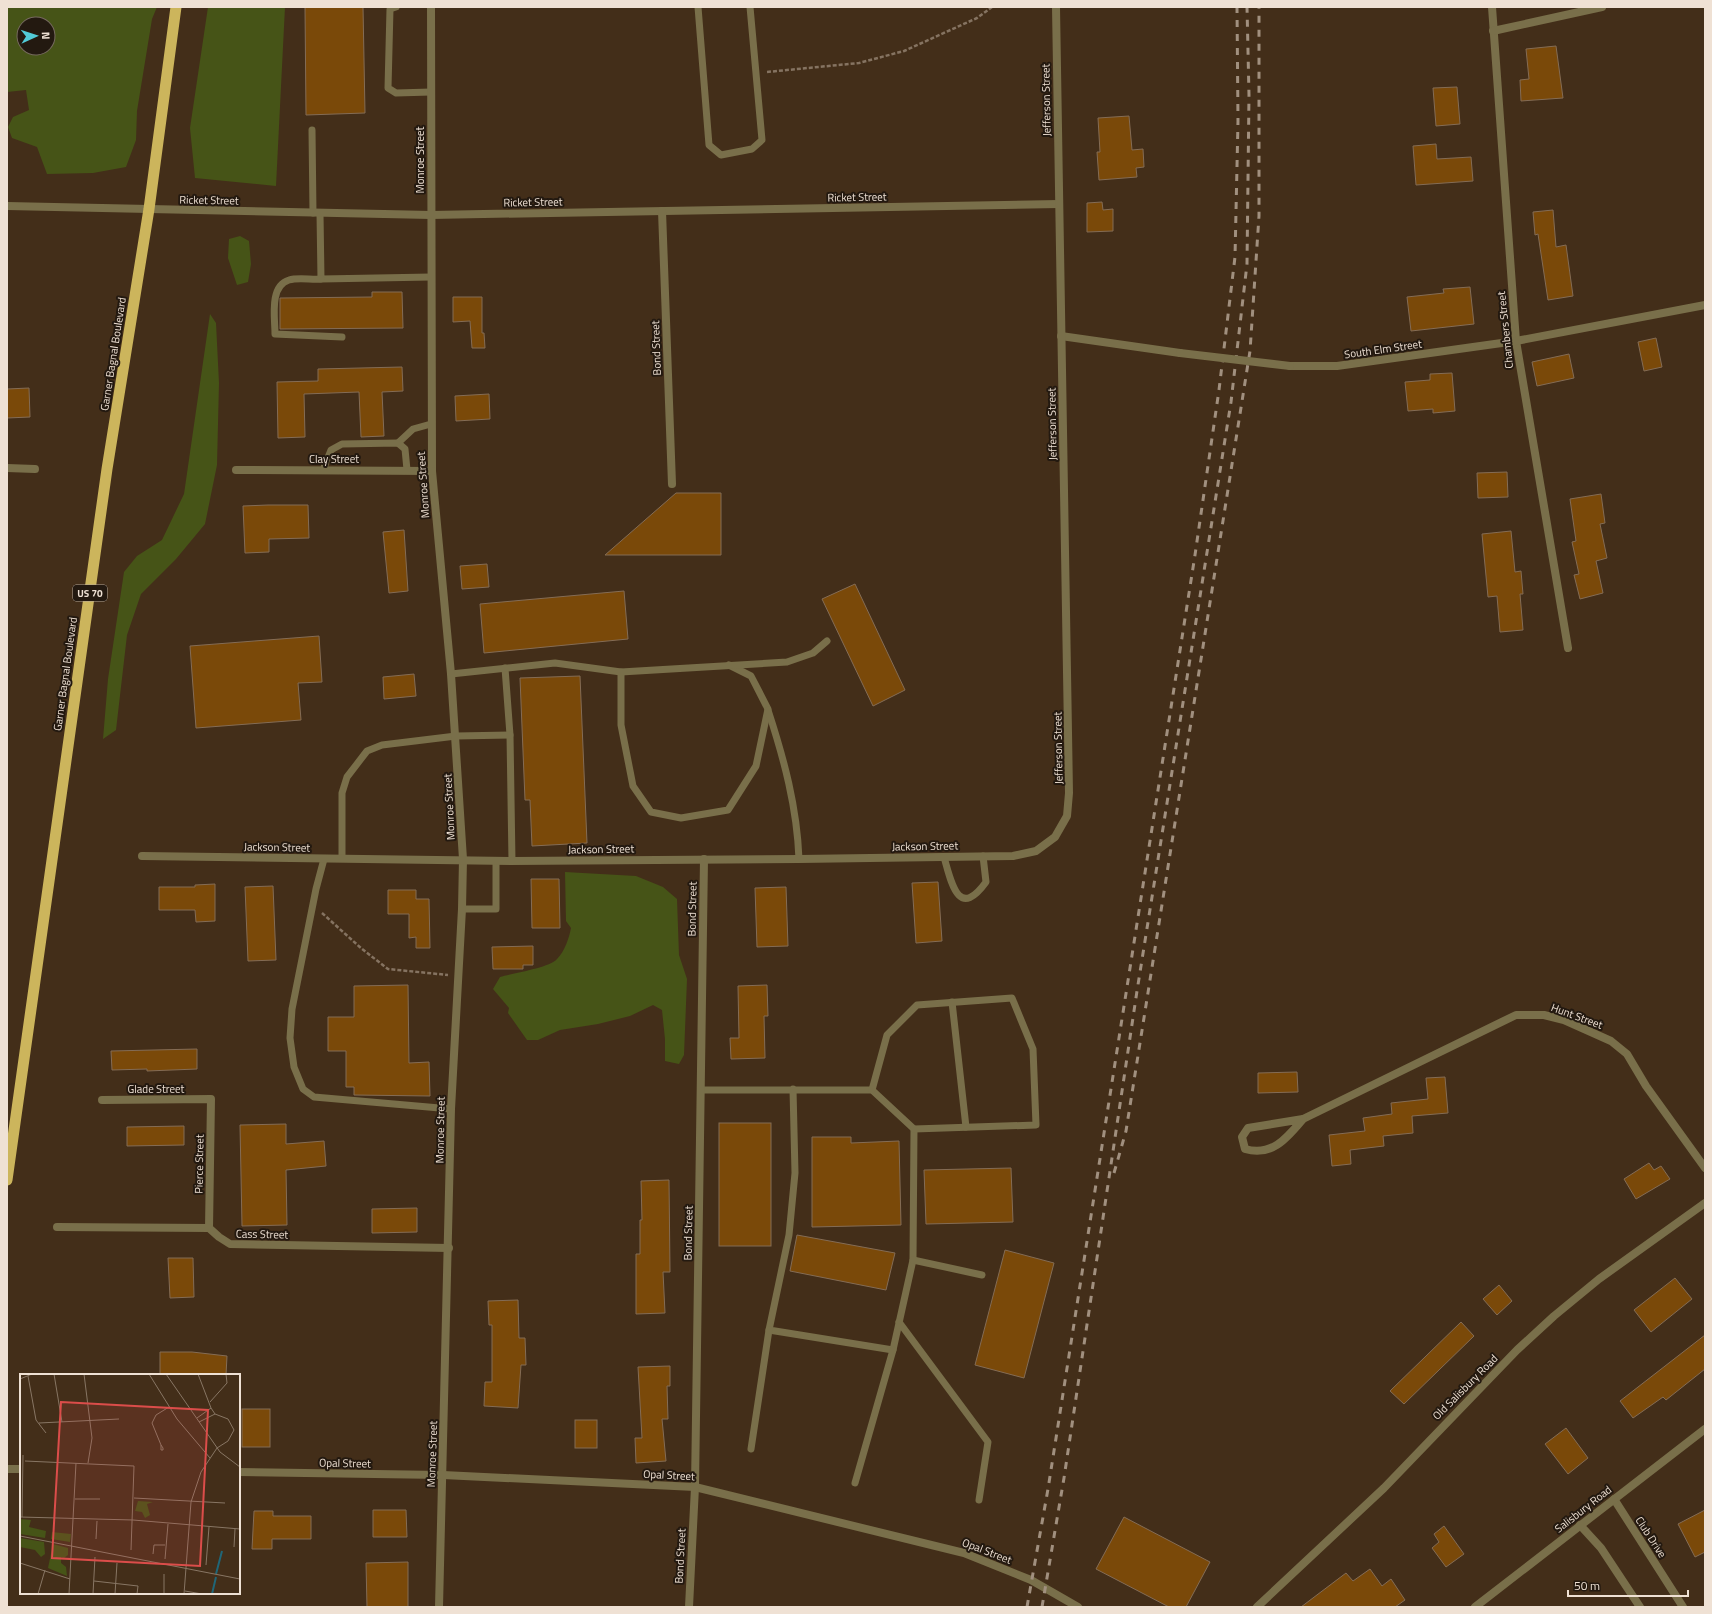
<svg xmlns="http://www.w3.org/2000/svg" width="1712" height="1614" font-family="'Titillium Web',sans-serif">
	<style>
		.green { fill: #465417; fill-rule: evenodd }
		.building { fill: #7a4909; stroke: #846c55 }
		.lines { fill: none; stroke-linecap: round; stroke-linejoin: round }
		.path { stroke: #857361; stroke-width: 2.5; stroke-dasharray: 4 2; stroke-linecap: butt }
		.service { stroke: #796f4a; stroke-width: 7 }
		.minor { stroke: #796f4a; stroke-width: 8 }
		.tertiary { stroke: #796f4a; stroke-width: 8 }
		.trunk { stroke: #ccb55c; stroke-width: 11 }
		.rail { stroke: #a1907f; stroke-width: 3; stroke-dasharray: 7 7; stroke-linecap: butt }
		.minor-bridge { stroke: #796f4a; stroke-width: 8 }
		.labels { text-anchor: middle; stroke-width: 4; stroke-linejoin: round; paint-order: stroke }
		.shield { fill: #231910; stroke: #b2a599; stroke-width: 1 }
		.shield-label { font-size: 10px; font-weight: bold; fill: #efe1d4 }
		.street-label { font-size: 11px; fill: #efe1d4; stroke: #231910 }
		.inset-river { fill: none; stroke: #206677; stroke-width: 2 }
		.inset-road { fill: none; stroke: #887664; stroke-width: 1 }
		.view { fill: #db4d4a; fill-opacity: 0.15; stroke: #db4d4a; stroke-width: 2 }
		.inset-edge { fill: none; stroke: #efe1d4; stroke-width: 2 }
	</style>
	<rect width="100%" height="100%" fill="#432e19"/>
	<g class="green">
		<path d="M7 7H157L152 19 137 111 136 140 126 167 93 173 47 174 37 147 12 138 8 127 13 117 29 110 26 90 7 92ZM24 24H48V48H24Z"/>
		<polygon points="208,7 285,7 276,186 195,178 190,128"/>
		<polygon points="240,236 249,241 251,264 248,282 237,285 228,258 229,239"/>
		<polygon points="210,314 216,323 219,383 217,465 205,524 176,559 141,594 127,635 116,730 103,739 108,679 124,572 137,556 162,540 184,494"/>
		<path d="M565 872 636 876 663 887 677 899 679 955 687 979 684 1055 679 1064 665 1061V1039L662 1010 653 1005 630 1016 598 1024 560 1030 538 1040H527L508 1013 509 1008 493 989 500 977C513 973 549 968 557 959 565 951 569 938 571 928L566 921Z"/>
	</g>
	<g class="building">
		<polygon points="305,7 363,7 365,113 306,115"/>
		<polygon points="1556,46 1563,98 1521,101 1520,80 1529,79 1526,49"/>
		<polygon points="1457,87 1460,124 1436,126 1433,88"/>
		<polygon points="1129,116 1132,150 1143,149 1144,167 1136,168 1137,177 1099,180 1097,152 1100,152 1098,118"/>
		<polygon points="1436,144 1437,159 1471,157 1473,181 1416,185 1413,146"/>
		<polygon points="1102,202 1103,210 1113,209 1113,231 1087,232 1087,203"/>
		<polygon points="1553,210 1556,247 1566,245 1573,296 1548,300 1538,234 1535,235 1533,212"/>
		<polygon points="1470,287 1474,324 1411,331 1407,297 1444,293 1443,289"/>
		<polygon points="372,292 402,292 403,328 280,329 280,298 372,297"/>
		<polygon points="453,297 482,297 482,333 484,333 485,348 472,348 470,321 453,322"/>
		<polygon points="1656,338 1662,367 1644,371 1638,342"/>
		<polygon points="1569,354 1574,378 1537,386 1532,362"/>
		<polygon points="402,367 403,391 382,392 384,436 361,437 359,392 304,394 305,437 278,438 277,382 318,381 318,369"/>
		<polygon points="1452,373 1455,411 1433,413 1433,409 1408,411 1405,382 1430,380 1430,374"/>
		<polygon points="29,388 30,417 7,418 7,389"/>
		<polygon points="489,394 490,419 456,421 455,396"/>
		<polygon points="1507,472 1508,497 1478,498 1477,473"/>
		<polygon points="676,493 721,493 721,555 605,555"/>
		<polygon points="1601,494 1605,523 1600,524 1607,558 1596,561 1603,593 1580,599 1574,575 1579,574 1572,542 1576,541 1570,499"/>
		<polygon points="268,505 308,505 309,538 269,539 269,552 245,553 243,506"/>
		<polygon points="404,530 408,591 389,593 383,532"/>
		<polygon points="1511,531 1515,572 1521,571 1523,594 1520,594 1523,630 1500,632 1497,596 1488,597 1482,534"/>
		<polygon points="487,564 489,587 462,589 460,566"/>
		<polygon points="855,584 905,690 873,706 822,599"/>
		<polygon points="624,591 628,639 484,653 480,604"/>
		<polygon points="319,636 322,682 298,683 301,720 196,728 190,646"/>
		<polygon points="414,674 416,696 384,699 383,677"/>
		<polygon points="580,676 587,843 532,846 530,800 525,800 520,678"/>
		<polygon points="531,879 559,879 560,928 532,928"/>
		<polygon points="938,882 942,941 916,943 912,883"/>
		<polygon points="215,884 215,921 196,922 195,910 159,910 159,887 195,887 195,885"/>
		<polygon points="273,886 276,960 248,961 245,887"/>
		<polygon points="786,887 788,946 757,947 755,888"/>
		<polygon points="388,890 416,890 416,899 429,899 430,948 416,948 416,937 409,938 409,914 388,914"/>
		<polygon points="533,946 533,965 523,965 523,969 493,969 492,947"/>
		<polygon points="408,985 409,1063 429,1062 430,1096 354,1095 354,1087 346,1087 346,1051 328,1051 328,1017 354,1017 354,986"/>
		<polygon points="767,985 768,1016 764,1016 765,1058 731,1059 730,1038 739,1038 738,986"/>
		<polygon points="197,1049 197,1069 147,1071 147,1069 112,1070 111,1051"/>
		<polygon points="1297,1072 1298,1092 1258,1093 1258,1073"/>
		<polygon points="1445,1077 1448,1113 1412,1116 1413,1133 1383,1136 1384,1146 1350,1150 1351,1164 1332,1166 1329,1135 1365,1131 1363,1118 1392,1114 1391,1103 1428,1099 1426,1078"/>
		<rect x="719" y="1123" width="52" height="123"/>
		<polygon points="286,1124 286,1144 324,1141 326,1166 286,1170 287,1225 242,1226 240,1125"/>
		<polygon points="184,1126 184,1145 127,1146 127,1127"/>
		<polygon points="812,1137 851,1137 851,1143 899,1141 901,1225 812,1227"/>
		<polygon points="1649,1163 1654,1170 1661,1166 1670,1179 1636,1199 1624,1179"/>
		<polygon points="1011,1168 1013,1222 926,1224 924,1170"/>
		<polygon points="669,1180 670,1272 663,1272 665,1313 636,1314 636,1254 640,1254 640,1220 642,1220 641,1181"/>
		<polygon points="417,1208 417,1232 372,1233 372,1209"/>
		<polygon points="797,1235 895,1253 886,1290 790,1271"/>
		<polygon points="1005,1250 1054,1263 1024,1378 975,1365"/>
		<polygon points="168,1258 193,1258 194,1297 170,1298"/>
		<polygon points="1675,1278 1692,1299 1651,1332 1634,1310"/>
		<polygon points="1499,1285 1512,1301 1497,1315 1483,1299"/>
		<polygon points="518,1300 519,1338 525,1338 526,1365 521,1365 518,1408 484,1406 485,1382 492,1382 492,1325 489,1325 488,1301"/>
		<polygon points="1461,1322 1474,1336 1404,1404 1390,1391"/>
		<polygon points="1705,1335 1705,1369 1666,1400 1663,1397 1633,1418 1620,1401"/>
		<polygon points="160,1352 192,1352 227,1356 226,1375 160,1375"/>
		<polygon points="670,1366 670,1386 667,1386 668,1419 662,1419 666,1461 636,1463 635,1438 642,1438 638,1367"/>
		<rect x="242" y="1409" width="28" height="38"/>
		<rect x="575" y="1420" width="22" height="28"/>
		<polygon points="1566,1428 1588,1458 1568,1474 1545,1444"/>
		<polygon points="373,1510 406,1510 407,1537 373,1537"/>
		<polygon points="1705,1510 1705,1552 1695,1557 1678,1524"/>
		<polygon points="254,1511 273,1511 273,1516 311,1516 311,1539 272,1539 272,1549 252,1549"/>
		<polygon points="1124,1517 1210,1562 1186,1607 1169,1607 1096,1569"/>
		<polygon points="1444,1526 1464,1554 1446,1567 1432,1548 1439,1542 1434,1534"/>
		<polygon points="408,1562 408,1607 367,1607 366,1563"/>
		<polygon points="1370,1569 1382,1586 1391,1579 1405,1600 1395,1607 1301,1607 1346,1573 1353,1581"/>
	</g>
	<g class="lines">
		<g class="path">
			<polyline points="767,72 859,63 904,51 977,18 992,7"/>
			<polyline points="322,913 362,949 388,969 448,975"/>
		</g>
		<g class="service">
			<polyline points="396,7 390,9 388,88 396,93 431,92"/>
			<polyline points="698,7 709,145 721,155 752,149 762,140 750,7"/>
			<polyline points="312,130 313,213"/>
			<polyline points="320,213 321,279 431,277"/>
			<path d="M321 279C312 280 298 277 289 280 269 286 275 318 275 334L342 337"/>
			<polyline points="398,443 413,429 431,424"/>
			<polyline points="323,470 331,450 342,444 398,443 405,449 407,470"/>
			<polyline points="505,668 510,735 512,861"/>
			<polyline points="621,672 621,725 633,786 651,812 681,818 728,810 756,766 768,709 751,676 729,665"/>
			<polyline points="451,674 555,663 621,672 787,662 813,653 827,641"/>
			<path d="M768 710C784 759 797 807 799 859"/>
			<path d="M944 857C951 881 958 921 986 882L983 856"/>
			<polyline points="342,858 342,793 347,777 367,751 382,745 456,736 510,735"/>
			<polyline points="324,859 316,889 292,1009 290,1038 294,1067 303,1089 314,1097 451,1109"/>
			<polyline points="462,909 496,909 496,861"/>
			<polyline points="952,1002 966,1127"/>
			<polyline points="701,1090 872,1090 914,1129 913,1260 893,1350 769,1330 789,1235 795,1173 793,1089"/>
			<polyline points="872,1090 887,1035 917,1005 1012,998 1033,1049 1036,1125 914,1129"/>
			<polyline points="913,1260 982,1275"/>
			<polyline points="899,1322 988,1442 979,1500"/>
			<polyline points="751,1449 769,1330"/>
			<polyline points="855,1483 893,1350"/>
		</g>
		<g class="minor">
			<polyline points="431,7 432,471 451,674 463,859 462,909 451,1109 439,1607"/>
			<polyline points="1492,7 1516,341 1568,648"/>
			<polyline points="1493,31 1602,7"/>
			<polyline points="7,206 431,215 1059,204"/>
			<polyline points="662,211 672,484"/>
			<polyline points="1061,336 1180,353"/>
			<polyline points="1290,366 1337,366 1516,341 1705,305"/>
			<polyline points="7,468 35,469"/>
			<polyline points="236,470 432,471"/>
			<polyline points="142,856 512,861 799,859 1013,856 1036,851 1055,837 1067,816 1069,793 1056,7"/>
			<polyline points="102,1100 211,1099 209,1228"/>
			<polyline points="1303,1119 1516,1015 1544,1015 1564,1020 1611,1041 1627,1054 1646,1086 1705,1168"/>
			<path d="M1303 1119C1287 1138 1272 1157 1245 1149L1242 1137 1248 1128Z"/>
			<polyline points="57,1227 209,1228 219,1237 230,1244 449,1248"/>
			<polyline points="7,1469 21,1469"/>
			<polyline points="239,1472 443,1475 695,1487 964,1553 1031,1580 1078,1607"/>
			<polyline points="1614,1499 1683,1607"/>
			<polyline points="1580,1525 1601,1548 1640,1607"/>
			<polyline points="689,1607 695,1487 704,859"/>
			<polyline points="1257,1607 1384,1488 1517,1350 1554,1316 1599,1279 1705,1203"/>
		</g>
		<polyline class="tertiary" points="1475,1607 1705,1429"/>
		<polyline class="trunk" points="7,1180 107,469 149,209 176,7"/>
		<g class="rail">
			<polyline points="1114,1173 1126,1131 1250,351 1259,216 1259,7"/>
			<polyline points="1027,1607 1048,1489 1195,555 1219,390 1235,257 1238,121 1237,7"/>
			<polyline points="1042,1607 1064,1478 1137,991 1231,402 1247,264 1249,95 1247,7"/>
		</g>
		<polyline class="minor-bridge" points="1180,353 1290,366"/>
	</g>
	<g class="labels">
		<rect class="shield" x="73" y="585" width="34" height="16" rx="3"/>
		<g class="shield-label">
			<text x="90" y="597">US 70</text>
		</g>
		<g class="street-label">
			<text transform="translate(1046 100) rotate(-91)" y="4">Jefferson Street</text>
			<text transform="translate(420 160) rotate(-90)" y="4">Monroe Street</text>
			<text transform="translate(857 197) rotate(-1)" y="4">Ricket Street</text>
			<text transform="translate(209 200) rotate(1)" y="4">Ricket Street</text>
			<text transform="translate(533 202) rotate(-1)" y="4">Ricket Street</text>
			<text transform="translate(1505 330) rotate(-96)" y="4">Chambers Street</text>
			<text transform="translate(656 348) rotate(-92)" y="4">Bond Street</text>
			<text transform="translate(1383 349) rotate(-8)" y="4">South Elm Street</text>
			<text transform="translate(113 354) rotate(-81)" y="4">Garner Bagnal Boulevard</text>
			<text transform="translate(1052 424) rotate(-91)" y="4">Jefferson Street</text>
			<text x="334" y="463">Clay Street</text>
			<text transform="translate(423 485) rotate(-94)" y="4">Monroe Street</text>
			<text transform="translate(65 674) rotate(-82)" y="4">Garner Bagnal Boulevard</text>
			<text transform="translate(1058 748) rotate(-91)" y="4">Jefferson Street</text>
			<text transform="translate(449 807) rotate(-93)" y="4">Monroe Street</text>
			<text transform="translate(925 846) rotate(-1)" y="4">Jackson Street</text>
			<text transform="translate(277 847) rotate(1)" y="4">Jackson Street</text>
			<text transform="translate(601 849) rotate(-1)" y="4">Jackson Street</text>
			<text transform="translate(692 909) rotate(-89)" y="4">Bond Street</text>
			<text transform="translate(1577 1016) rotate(20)" y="4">Hunt Street</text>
			<text x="156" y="1093">Glade Street</text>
			<text transform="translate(440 1130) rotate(-89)" y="4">Monroe Street</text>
			<text transform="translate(199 1164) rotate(-89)" y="4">Pierce Street</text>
			<text transform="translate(688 1233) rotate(-89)" y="4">Bond Street</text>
			<text transform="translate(262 1234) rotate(1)" y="4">Cass Street</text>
			<text transform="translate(1465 1387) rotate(-45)" y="4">Old Salisbury Road</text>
			<text transform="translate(432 1454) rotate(-88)" y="4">Monroe Street</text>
			<text transform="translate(345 1463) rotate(1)" y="4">Opal Street</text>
			<text transform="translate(669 1475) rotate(3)" y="4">Opal Street</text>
			<text transform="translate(1583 1509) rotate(-38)" y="4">Salisbury Road</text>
			<text transform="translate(1651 1537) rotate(57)" y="4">Club Drive</text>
			<text transform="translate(987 1551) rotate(21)" y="4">Opal Street</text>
			<text transform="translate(680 1556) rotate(-87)" y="4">Bond Street</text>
		</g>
	</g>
	<g transform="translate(20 1374)">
		<rect width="220" height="220" fill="#432e19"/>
		<path d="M118 127 133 128 127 130 130 141 125 144 122 138 115 137ZM0 145 11 146 9 153 26 157 25 164 0 160ZM32 158 51 160 50 168 31 165ZM0 164 24 168 25 180 21 183 15 176 0 173ZM33 170 48 174V181L44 184 41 183V189L46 193 47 202 28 194Z" fill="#465417"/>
		<path class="inset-river" d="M196 200 202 177M192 220 196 203"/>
		<path class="inset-road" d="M34 0 42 48M64 0 72 64 68 89M129 0 157 45 190 84M146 0 200 78 220 93M178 0 191 34M8 2 16 46 26 59M0 5 12 0M190 28 207 9 206 0M177 44 191 34M179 48 195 40M19 49 99 45M141 71 132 49 136 41 149 33M141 71 143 74V76H141ZM5 87 114 92 111 176M114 124 205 129M55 125H80M0 143 113 146 220 155M2 143 3 81M0 162 220 205M76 165 77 147M214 173 215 155M133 180 134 171H145M145 185 148 150M0 189 50 205M186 191 189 153M74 207 118 212 117 220M165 217 182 220M18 220 25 196M49 220 56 89M73 220 75 183M95 220 97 189M144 220V200M164 220 171 128 181 98 197 74 208 67 214 56 208 45 195 40 191 34"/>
		<path class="view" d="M41 28 188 36 180 192 32 184Z"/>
		<rect width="220" height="220" class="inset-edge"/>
	</g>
	<rect width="1712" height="1614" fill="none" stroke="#efe1d4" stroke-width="16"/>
	<g transform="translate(36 36) rotate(87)"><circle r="19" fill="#231910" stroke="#75695e"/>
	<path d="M0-3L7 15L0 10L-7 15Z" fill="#52cbd7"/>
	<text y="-6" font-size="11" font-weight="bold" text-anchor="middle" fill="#efe1d4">N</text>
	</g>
	<path d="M1568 1590v6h120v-6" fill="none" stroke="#efe1d4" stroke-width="2"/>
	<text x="1574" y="1590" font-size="12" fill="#efe1d4" stroke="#231910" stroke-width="3" paint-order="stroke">50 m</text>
</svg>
